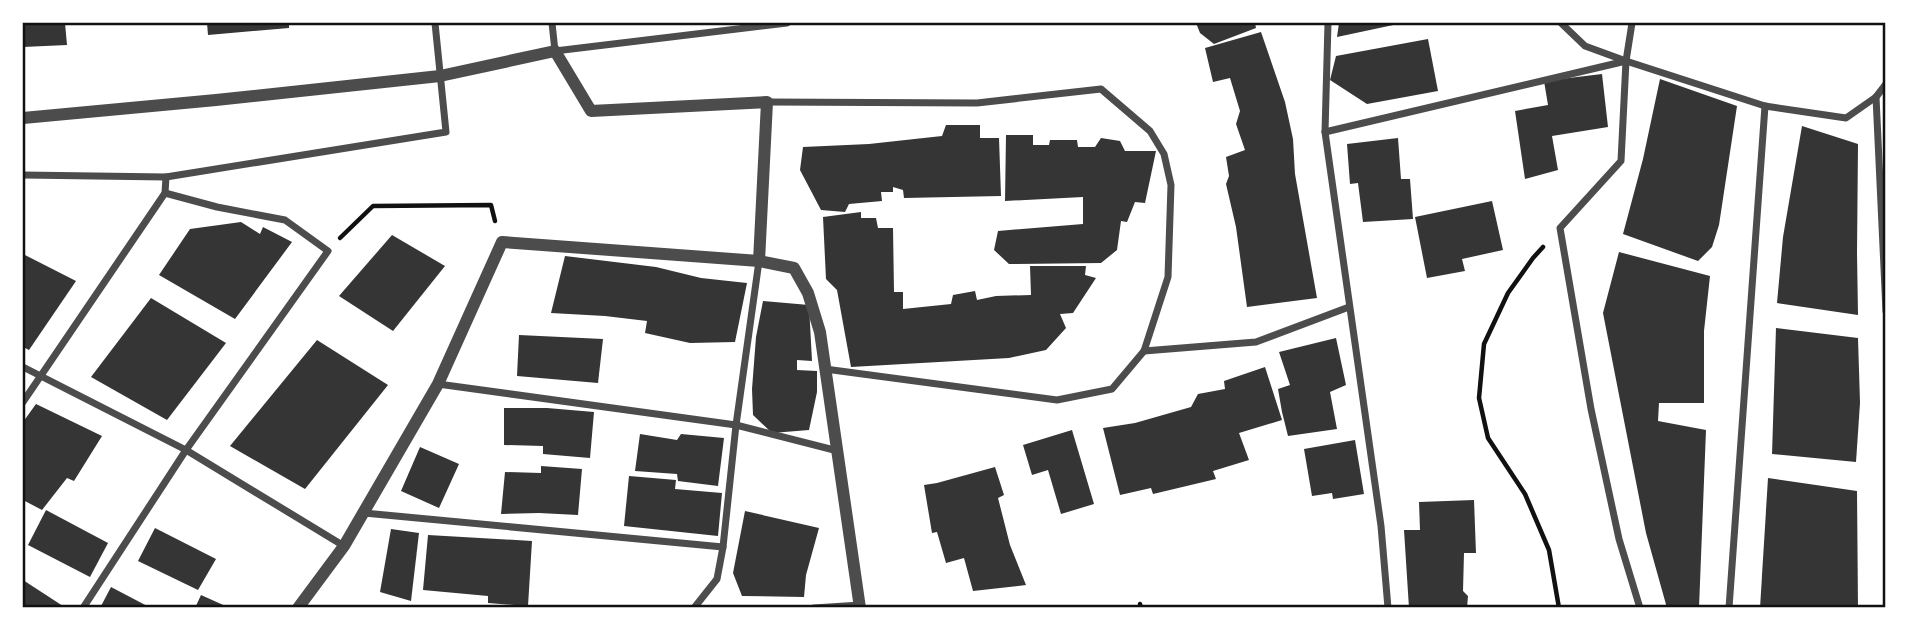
<svg xmlns="http://www.w3.org/2000/svg" width="1909" height="631" font-family="'Public Sans',sans-serif">
	<style>
		.building { fill: #353535 }
		.lines { fill: none; stroke-linecap: round; stroke-linejoin: round }
		.path { stroke: #111; stroke-width: 4.5 }
		.minor { stroke: #4c4c4c; stroke-width: 7 }
		.tertiary { stroke: #4c4c4c; stroke-width: 12 }
		.neatline { fill: none; stroke: #111; stroke-width: 2.5 }
	</style>
	<rect width="100%" height="100%" fill="#fff"/>
	<g class="building">
		<polygon points="23,23 65,23 67,45 23,47"/>
		<polygon points="207,23 289,23 289,28 208,35"/>
		<polygon points="1196,23 1255,23 1256,28 1214,44 1200,33"/>
		<polygon points="1339,23 1398,23 1398,24 1337,37"/>
		<polygon points="1261,32 1285,102 1293,139 1295,174 1317,298 1247,307 1236,227 1226,184 1229,176 1226,157 1245,150 1236,124 1240,111 1230,78 1213,82 1205,48"/>
		<polygon points="1428,39 1438,91 1367,104 1330,80 1336,56"/>
		<polygon points="1602,74 1608,127 1552,136 1558,170 1525,179 1515,111 1548,105 1544,81"/>
		<polygon points="1660,79 1737,106 1719,225 1712,247 1698,261 1623,234 1643,159"/>
		<polygon points="946,125 980,125 980,138 999,138 1001,196 904,198 903,190 893,187 893,192 881,192 882,201 849,204 845,212 821,210 800,170 803,147 869,144 942,136"/>
		<polygon points="1802,126 1858,144 1857,253 1858,315 1777,303 1783,237"/>
		<polygon points="1006,135 1033,135 1033,145 1049,145 1050,140 1077,140 1078,147 1095,147 1101,138 1120,141 1125,151 1156,151 1145,203 1135,202 1127,222 1121,221 1117,250 1101,263 1009,264 994,250 998,231 1083,224 1083,197 1005,201"/>
		<polygon points="1398,138 1401,179 1410,179 1413,219 1363,222 1358,183 1350,184 1347,144"/>
		<polygon points="1492,201 1503,250 1462,259 1465,271 1427,278 1415,217"/>
		<polygon points="861,212 861,218 876,218 878,228 893,228 894,292 903,292 903,309 951,304 953,295 975,291 977,300 996,296 1031,295 1030,266 1086,266 1085,275 1096,278 1073,313 1060,314 1066,328 1046,350 1009,358 851,367 837,290 826,279 823,217"/>
		<polygon points="241,222 260,234 263,227 292,242 235,319 159,275 190,229"/>
		<polygon points="392,235 445,266 393,331 339,296"/>
		<polygon points="1619,252 1710,276 1704,331 1704,403 1659,403 1658,421 1706,430 1699,608 1667,608 1646,533 1603,313"/>
		<polygon points="23,254 76,281 29,350 23,347"/>
		<polygon points="565,256 656,267 701,278 747,283 735,342 690,343 645,333 647,321 605,316 551,313"/>
		<polygon points="151,298 226,343 167,420 91,377"/>
		<polygon points="763,301 809,305 812,361 797,360 797,370 817,371 817,392 809,430 772,433 753,415 752,389 756,337"/>
		<polygon points="1776,328 1858,338 1860,403 1856,462 1772,454"/>
		<polygon points="519,335 603,339 598,383 517,376"/>
		<polygon points="1336,338 1346,385 1330,392 1337,429 1288,436 1282,412 1278,389 1290,385 1279,352"/>
		<polygon points="317,340 388,385 305,489 230,446"/>
		<polygon points="1265,367 1282,420 1239,433 1249,460 1213,471 1216,479 1153,494 1151,488 1120,495 1103,428 1135,423 1191,407 1198,394 1225,389 1224,381"/>
		<polygon points="36,404 102,436 74,481 67,478 42,510 23,500 23,422"/>
		<polygon points="504,408 547,408 594,412 590,458 543,454 543,446 504,445"/>
		<polygon points="1072,430 1094,504 1061,514 1048,470 1032,475 1023,445"/>
		<polygon points="640,434 677,440 681,434 724,438 718,486 678,481 677,474 635,471"/>
		<polygon points="1355,440 1364,494 1333,499 1332,493 1312,496 1304,449"/>
		<polygon points="420,447 459,464 439,508 401,491"/>
		<polygon points="541,466 582,469 578,515 539,513 501,514 505,472 541,473"/>
		<polygon points="995,467 1004,495 998,498 1010,545 1026,585 973,591 964,558 946,563 937,532 932,533 924,485 937,483"/>
		<polygon points="629,476 676,480 675,489 722,493 718,536 624,526"/>
		<polygon points="1768,478 1857,491 1858,608 1760,608"/>
		<polygon points="1474,500 1476,553 1464,553 1463,591 1468,596 1467,608 1409,608 1404,530 1420,530 1419,502"/>
		<polygon points="46,510 108,543 90,577 28,545"/>
		<polygon points="745,511 819,528 806,575 804,597 742,596 733,573"/>
		<polygon points="155,528 216,559 198,590 138,561"/>
		<polygon points="391,529 419,533 411,601 380,592"/>
		<polygon points="428,535 532,541 528,606 488,603 488,596 423,590"/>
		<polygon points="23,580 66,608 23,608"/>
		<polygon points="111,587 151,608 100,608"/>
		<polygon points="201,595 230,608 195,608"/>
	</g>
	<g class="lines">
		<g class="path">
			<polyline points="340,238 373,206 491,205 495,221"/>
			<polyline points="1543,247 1533,258 1508,293 1484,344 1479,398 1488,438 1525,494 1549,550 1559,608"/>
			<polyline points="1140,604 1141,608"/>
		</g>
		<g class="minor">
			<polyline points="552,23 555,51 787,23"/>
			<polyline points="1328,23 1325,132 1381,526 1388,608"/>
			<polyline points="1561,23 1585,46 1626,61 1765,106 1846,118 1876,97 1886,84"/>
			<polyline points="1632,23 1626,61 1621,161 1560,228 1591,409 1619,539 1640,608"/>
			<polyline points="1876,97 1886,311"/>
			<polyline points="767,102 977,103 1101,89 1150,131 1164,154 1171,185 1168,277 1144,351 1112,389 1057,400 825,369"/>
			<polyline points="1325,132 1626,61"/>
			<polyline points="23,175 166,177 446,132 435,23"/>
			<polyline points="1144,351 1256,342 1349,307"/>
			<polyline points="23,367 186,450 344,546"/>
			<polyline points="438,384 736,425 838,451"/>
			<polyline points="23,402 165,193 166,177"/>
			<polyline points="364,513 723,547"/>
			<polyline points="83,608 186,450 328,251 285,220 217,207 165,193"/>
			<polyline points="694,608 717,579 723,547 736,425 759,261"/>
			<polyline points="814,608 860,605"/>
			<polyline points="1729,608 1765,106"/>
		</g>
		<g class="tertiary">
			<polyline points="23,118 216,100 440,76 555,51 591,111 767,102 759,261"/>
			<polyline points="298,608 344,546 438,384 502,242 759,261 794,268 808,293 820,332 860,608"/>
		</g>
	</g>
	<rect width="1909" height="631" fill="none" stroke="#ffffff" stroke-width="49"/>
	<rect x="24" y="24" width="1860" height="582" class="neatline"/>
</svg>
